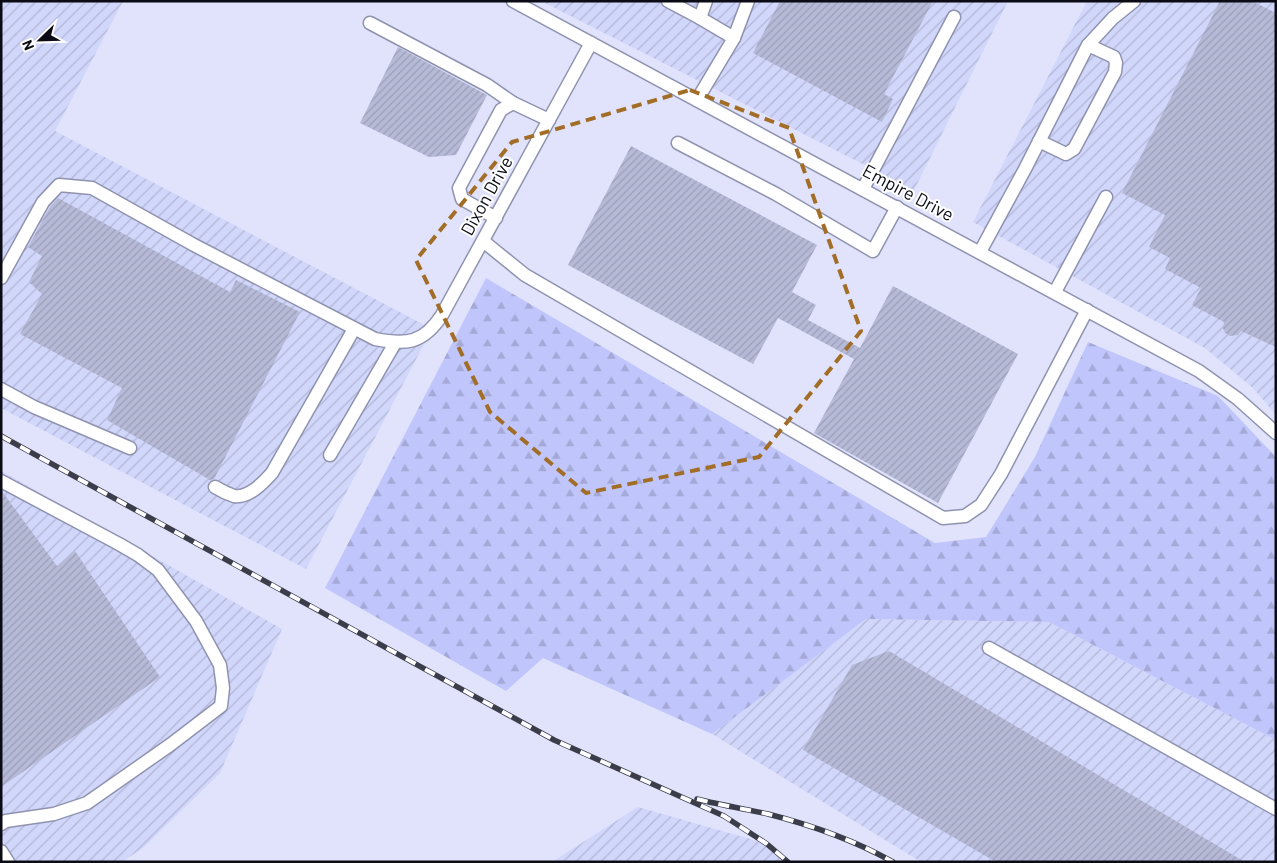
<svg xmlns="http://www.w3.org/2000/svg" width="1277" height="863" font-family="Barlow,sans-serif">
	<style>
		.industrial { fill: url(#industrial-furrows) }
		.forest { fill: url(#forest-firs) }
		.building { fill: url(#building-hatch) }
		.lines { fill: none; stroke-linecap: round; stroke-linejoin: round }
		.minor-casing { stroke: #8f93af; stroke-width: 15 }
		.minor { stroke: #fff; stroke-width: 12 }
		.rail-casing { stroke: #3c3d4a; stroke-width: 5.5 }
		.rail { stroke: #fff; stroke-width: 4; stroke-dasharray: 11; stroke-linecap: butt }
		.marked { fill: none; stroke: #a26d26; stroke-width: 4; stroke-dasharray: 10 6; stroke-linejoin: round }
		.labels { text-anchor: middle; stroke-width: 4; stroke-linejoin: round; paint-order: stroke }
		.street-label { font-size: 18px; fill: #0a0b14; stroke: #fff }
	</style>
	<defs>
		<pattern id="industrial-furrows" width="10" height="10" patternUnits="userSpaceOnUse" patternTransform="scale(1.25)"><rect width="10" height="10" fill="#d1d6fb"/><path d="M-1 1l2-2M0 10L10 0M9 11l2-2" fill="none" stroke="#b2b6d6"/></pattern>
		<pattern id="forest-firs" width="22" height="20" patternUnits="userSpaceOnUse" patternTransform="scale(1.25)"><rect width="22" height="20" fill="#c0c6fc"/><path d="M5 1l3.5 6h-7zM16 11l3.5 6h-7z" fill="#a4a9d7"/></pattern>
		<pattern id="building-hatch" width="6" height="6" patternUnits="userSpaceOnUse" patternTransform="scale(1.25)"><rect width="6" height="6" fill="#b7bad7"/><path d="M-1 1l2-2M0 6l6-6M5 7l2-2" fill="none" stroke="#9c9fb8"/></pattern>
	</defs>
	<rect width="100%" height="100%" fill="#e0e3fb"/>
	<g class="industrial">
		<polygon points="1,1 123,1 55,131 432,329 306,569 1,408"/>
		<polygon points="541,1 1008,1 914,190"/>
		<polygon points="1087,1 1276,1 1276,415 1253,388 1205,348 973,222"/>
		<polygon points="1,471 282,629 220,773 144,847 122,862 1,862"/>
		<polygon points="866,619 1049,622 1276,740 1276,862 921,862 712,734"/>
		<polygon points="638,807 764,843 783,862 552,862"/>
	</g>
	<polygon class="forest" points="486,278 935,543 986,537 1035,457 1088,342 1218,396 1276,457 1276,740 1049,622 866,619 712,734 543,658 506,691 325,588"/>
	<g class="building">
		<polygon points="780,1 933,1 884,94 893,99 882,122 753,53"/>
		<polygon points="1220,1 1252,1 1276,13 1276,347 1241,331 1238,335 1230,336 1225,333 1223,328 1224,322 1192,305 1201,288 1165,269 1170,258 1149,247 1165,215 1122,193"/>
		<polygon points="398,47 487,95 456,155 429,157 360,123"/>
		<polygon points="631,146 817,245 792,292 816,305 808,320 860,348 893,286 1018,354 938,503 814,433 854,359 778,318 753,364 568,265"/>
		<polygon points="58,198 230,292 236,280 300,312 214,479 210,480 107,420 122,388 20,334 42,294 29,282 42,256 28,247 50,207"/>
		<polygon points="1,490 57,566 75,551 160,677 1,787"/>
		<polygon points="889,651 1245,862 996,862 803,750 852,665"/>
	</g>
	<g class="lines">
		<defs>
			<g id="minor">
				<polyline points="513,1 1199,371 1238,399 1276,433"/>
				<polyline points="668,1 700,18 734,38"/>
				<polyline points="700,18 706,1"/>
				<polyline points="370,23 487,85 513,103"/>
				<polyline points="697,100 734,38 748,1"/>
				<polyline points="1039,141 1066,154 1074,149 1115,72 1116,63 1114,57 1088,45"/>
				<polyline points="678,143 776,194 873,251 897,207"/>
				<polyline points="863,189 954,17"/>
				<polyline points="496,218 462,199 459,188 501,110 513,103 549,120"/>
				<polyline points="483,241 525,275 943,518 965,516 981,505 1001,474 1087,310"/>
				<polyline points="980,252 1025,169 1088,45 1113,18 1134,1"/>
				<path d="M1 278 43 202 59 185 92 188 194 245 375 339C406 345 423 344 442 315L591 43"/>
				<polyline points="1055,292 1106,197"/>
				<polyline points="1,389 34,407 130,448"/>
				<polyline points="330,455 395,343"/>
				<polyline points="1,481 119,544 138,555 158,570 196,621 220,665 223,688 221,706 170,745 87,803 54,814 6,821 1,824"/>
				<path d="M215 487C220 490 228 494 234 496 249 498 263 483 272 473L354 329"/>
				<polyline points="989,648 1276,809"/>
				<polyline points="1,851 8,862"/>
			</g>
		</defs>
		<use href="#minor" class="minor-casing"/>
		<use href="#minor" class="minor"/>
		<defs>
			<g id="rail">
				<polyline points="1,436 554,740 724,816 767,844 788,862"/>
				<path d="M697 799C720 805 745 809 768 814 811 825 854 840 893 862"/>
			</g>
		</defs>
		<use href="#rail" class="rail-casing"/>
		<use href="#rail" class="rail"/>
	</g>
	<path class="marked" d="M690 90 789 128 861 331 759 457 586 493 490 412 416 260 512 142Z"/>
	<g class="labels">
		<g class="street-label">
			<text transform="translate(908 193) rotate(28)" y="6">Empire Drive</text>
			<text transform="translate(487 196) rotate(-61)" y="6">Dixon Drive</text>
		</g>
	</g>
	<rect width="1277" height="863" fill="none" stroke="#0a0b14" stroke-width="5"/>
	<g transform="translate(40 40) rotate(247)" stroke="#ffffff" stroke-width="4" paint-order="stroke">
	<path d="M0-4L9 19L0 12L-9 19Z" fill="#0a0b14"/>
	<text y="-8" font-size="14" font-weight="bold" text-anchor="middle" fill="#0a0b14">N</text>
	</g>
</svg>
